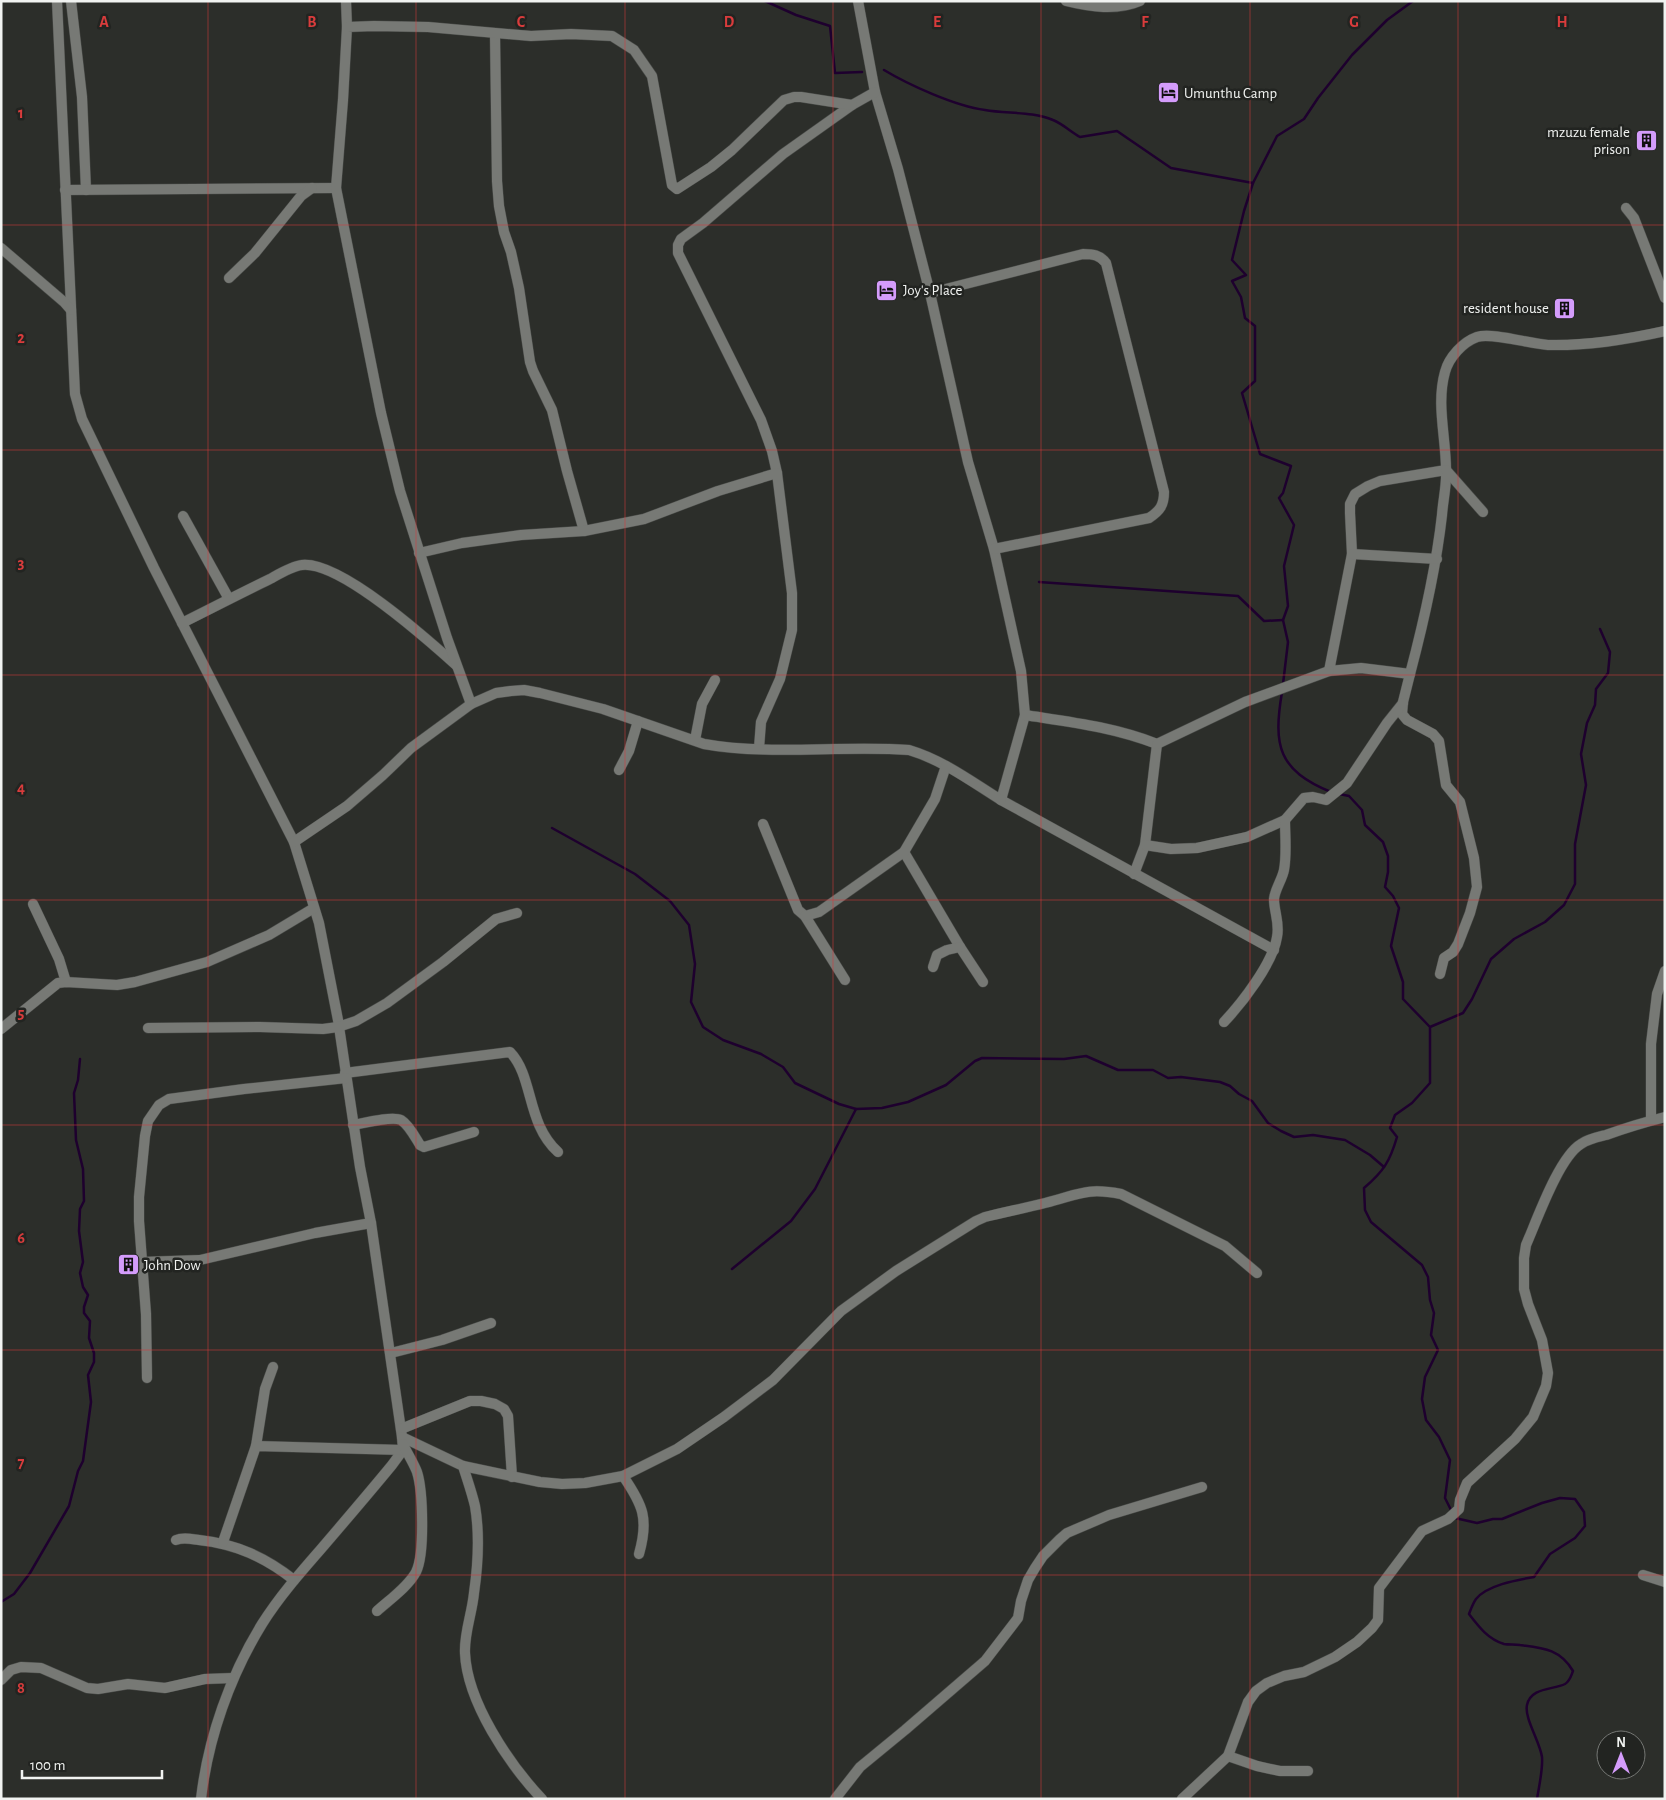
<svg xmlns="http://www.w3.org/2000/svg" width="1666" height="1800" font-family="'Alegreya Sans',sans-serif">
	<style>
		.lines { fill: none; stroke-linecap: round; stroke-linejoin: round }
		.stream { stroke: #1e002e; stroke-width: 2.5 }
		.street-casing { stroke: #494b48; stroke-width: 11 }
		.street { stroke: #777975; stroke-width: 10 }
		.grid { fill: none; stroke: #d93c3c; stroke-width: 1; stroke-opacity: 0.55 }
		.labels { text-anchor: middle; stroke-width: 5; stroke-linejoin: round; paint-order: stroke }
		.poi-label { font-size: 15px; fill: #f1f3f1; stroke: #222421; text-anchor: start }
		.grid-label { font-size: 16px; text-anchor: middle; font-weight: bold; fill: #d93c3c; stroke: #222421; stroke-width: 5; stroke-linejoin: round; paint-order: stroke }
	</style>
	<rect width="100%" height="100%" fill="#2c2e2a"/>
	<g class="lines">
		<g class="stream">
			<polyline points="765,1 796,15 830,26 835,73 862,72"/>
			<path d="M884 70C909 85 955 106 985 110 1007 114 1032 111 1053 120 1063 124 1071 132 1080 137L1117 131 1171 168 1253 183"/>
			<polyline points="1039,582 1238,596 1264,621 1283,620"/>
			<polyline points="1283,684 1288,642 1283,620 1288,606 1284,566 1294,525 1279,498 1283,493 1291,466 1260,454 1242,393 1255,381 1255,326 1245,318 1241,297 1232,281 1246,275 1232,260 1244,211 1253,183 1277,136 1304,119 1318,98 1352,55 1387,20 1413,1"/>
			<path d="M1282 692C1273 746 1278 770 1331 792"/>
			<polyline points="1339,794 1349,796 1362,810 1365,825 1383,842 1388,856 1388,872 1385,887 1393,896 1399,908 1391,946 1403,982 1403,999 1429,1026"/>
			<polyline points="552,828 635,874 670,901 689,925 695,964 691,1002 703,1027 723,1040 761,1054 783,1067 795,1083 839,1104 856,1109 882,1108 908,1102 946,1085 975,1061 982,1058 1064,1059 1086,1056 1118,1070 1153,1070 1168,1078 1181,1077 1220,1082 1230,1086 1239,1094 1252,1101 1268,1123 1281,1131 1294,1137 1313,1135 1345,1140 1370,1155 1384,1167"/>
			<polyline points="732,1269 791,1221 815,1189 856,1109"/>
			<path d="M1452 1512 1445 1498 1450 1460 1439 1437 1426 1420 1422 1399 1425 1377 1438 1350 1431 1335 1434 1313 1430 1300 1428 1277 1422 1265 1371 1222 1365 1210 1364 1188C1384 1171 1390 1161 1397 1137L1390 1128 1395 1115 1412 1103 1430 1083V1027L1463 1013 1472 999 1491 959 1514 939 1545 922 1564 905 1575 884V844L1586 785 1581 754 1587 723 1595 705 1596 689 1608 673 1610 652 1600 629"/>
			<path d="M1455 1517V1518L1477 1523 1493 1519H1502L1542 1503 1560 1498 1575 1499 1584 1512 1585 1526 1575 1538 1550 1554 1534 1577C1517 1580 1487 1585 1476 1599 1473 1603 1471 1609 1469 1614 1479 1627 1488 1639 1504 1644 1509 1645 1515 1644 1520 1645 1543 1648 1560 1649 1573 1671 1571 1676 1570 1681 1565 1684 1553 1690 1531 1687 1527 1705 1524 1718 1540 1742 1542 1757 1543 1770 1539 1786 1537 1799"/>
			<polyline points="1,1602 14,1594 30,1573 69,1506 78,1471 83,1461 91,1402 88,1375 94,1362 94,1353 89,1338 90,1321 84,1313 84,1307 88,1295 83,1287 80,1273 83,1262 79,1231 80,1209 84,1201 83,1169 76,1140 74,1093 78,1080 80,1059"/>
		</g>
		<defs>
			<g id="street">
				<path d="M57 1 75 394 82 419 154 568 294 842 319 923 338 1020 360 1167 371 1223 402 1437 403 1450 392 1465C369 1493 345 1521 321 1549 300 1573 279 1597 262 1624 230 1676 208 1738 201 1799"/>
				<polyline points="71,1 82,97 86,190"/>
				<polyline points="346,1 347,27"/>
				<polyline points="858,1 875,92 898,169 930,293 968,462 994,549 1021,671 1025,715 1001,800 1274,950"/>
				<path d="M1066 1C1090 7 1117 11 1140 1"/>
				<polyline points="495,34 497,181 499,206 504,232 511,252 519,288 530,362 533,371 552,410 567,471 584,531"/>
				<polyline points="65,190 336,188"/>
				<polyline points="1626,208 1634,218 1665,298"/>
				<polyline points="1,248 64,302 71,310"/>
				<polyline points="229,278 255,253 301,196 312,188"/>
				<path d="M930 293 1083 254C1093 254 1100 255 1106 263L1164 492C1164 505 1160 511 1149 518L994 549"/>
				<path d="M1446 470 1380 481 1368 486 1355 494 1350 504V513L1352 554 1329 671 1361 668 1410 674C1424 621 1436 569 1442 515 1443 500 1447 484 1446 470 1446 437 1436 404 1445 372 1449 357 1463 342 1477 337 1492 332 1530 344 1548 345 1585 346 1629 339 1665 331"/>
				<polyline points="1446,470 1483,512"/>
				<polyline points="777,473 772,451 761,420 678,253 678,245 681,239 703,223 783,154 852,105 875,92"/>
				<polyline points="183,516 229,599"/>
				<polyline points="419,553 462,543 521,535 584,531 644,519 718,491 777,473 792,593 792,630 780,679 761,722 759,748"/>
				<polyline points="1352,554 1437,559"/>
				<path d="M182 623C212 608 241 593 270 579 279 574 292 566 302 565 340 561 427 639 456 665"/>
				<polyline points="1410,674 1403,702 1402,714 1407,720 1433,734 1439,741 1446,785 1460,802 1474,858 1477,887 1470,913 1458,944 1453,952 1444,958 1440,974"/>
				<path d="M471 704 496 693 511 691 524 690 540 693 603 709 704 744C770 756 842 745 909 750 943 760 972 782 1001 800"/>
				<path d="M1025 715C1070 722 1114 727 1157 744L1145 845 1134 874"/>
				<polyline points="695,740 702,704 715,680"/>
				<polyline points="1157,744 1245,702 1329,671"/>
				<polyline points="619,770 629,751 638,721"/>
				<polyline points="763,824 798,910 805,916 845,980"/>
				<polyline points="294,842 347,806 383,775 411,748 471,704 447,638 400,491 381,413 336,188 343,100 347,27 374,26 428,27 531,36 571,34 612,36 634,50 652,76 672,185 677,189 711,167 732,150 784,100 794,97 801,97 852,105"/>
				<polyline points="1145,845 1171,849 1197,848 1247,837 1285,820 1304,798 1313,797 1326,800 1347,783 1387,723 1403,703"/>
				<polyline points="904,852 960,947 983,982"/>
				<polyline points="33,904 59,959 66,982"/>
				<polyline points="805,916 819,912 904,852 935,799 946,766"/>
				<polyline points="933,967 937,955 947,950 960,947"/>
				<path d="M1224 1022C1242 1003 1273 963 1277 937 1280 923 1274 912 1274 899 1275 889 1282 880 1284 870 1287 854 1285 836 1285 820"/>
				<polyline points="148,1028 260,1027 323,1029 338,1027 356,1021 387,1003 443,962 496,919 517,913"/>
				<polyline points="1,1029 58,983 66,982 117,985 135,982 207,962 269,935 314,908"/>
				<path d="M345 1073 510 1052C534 1077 526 1123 558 1152"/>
				<polyline points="1651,1120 1651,1044 1657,994 1665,971"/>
				<path d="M353 1125C364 1123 392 1116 401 1120 409 1125 415 1137 420 1145L424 1147 474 1132"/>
				<polyline points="142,1262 200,1260 315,1233 371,1223"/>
				<polyline points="391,1353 442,1340 491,1323"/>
				<polyline points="147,1378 146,1314 139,1221 139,1197 145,1136 148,1121 159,1105 169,1099 244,1089 346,1078"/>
				<polyline points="401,1429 470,1401 481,1401 495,1404 504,1409 508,1416 512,1477"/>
				<path d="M402 1437 463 1466C467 1479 472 1493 475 1506 480 1535 478 1565 474 1593 472 1614 464 1633 465 1653 467 1702 509 1764 542 1799"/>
				<polyline points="256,1446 265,1389 273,1367"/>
				<path d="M463 1466 540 1482 562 1484 585 1483 623 1476 677 1449 724 1417 773 1380 841 1311 896 1271 976 1221 985 1217C1005 1212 1025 1208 1045 1203 1078 1195 1085 1187 1121 1194L1225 1246 1257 1273"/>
				<path d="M623 1476C643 1505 649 1519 639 1554"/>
				<path d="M176 1540C183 1537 191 1539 199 1540 236 1544 265 1557 294 1580"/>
				<polyline points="223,1542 256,1446 403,1450"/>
				<polyline points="1643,1575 1665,1582"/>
				<path d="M377 1611C389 1600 408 1587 416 1572 425 1554 423 1491 417 1472 413 1462 407 1453 403 1444"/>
				<polyline points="1,1680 11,1670 21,1667 41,1668 87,1688 98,1689 128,1684 165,1688 205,1679 233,1678"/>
				<polyline points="1228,1756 1257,1766 1280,1771 1308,1771"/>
				<polyline points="835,1799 860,1767 905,1730 985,1661 1018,1618 1021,1601 1028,1580 1035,1568 1043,1556 1060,1539 1067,1533 1109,1515 1202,1487"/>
				<path d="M1182 1799 1228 1756 1248 1702 1256 1691 1267 1683 1284 1676 1304 1672 1335 1657 1357 1642 1372 1628 1378 1620 1379 1588 1422 1531 1448 1519 1459 1509 1460 1500 1467 1483 1515 1439 1533 1417 1546 1386 1548 1373 1542 1340 1528 1304 1524 1289V1258L1526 1245C1537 1220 1559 1157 1581 1144 1588 1139 1598 1137 1606 1135 1625 1128 1645 1122 1665 1117"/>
			</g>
		</defs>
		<use href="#street" class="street-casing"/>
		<use href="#street" class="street"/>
	</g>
	<path class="grid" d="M208 1V1799M416 1V1799M625 1V1799M833 1V1799M1041 1V1799M1250 1V1799M1458 1V1799M1 225H1665M1 450H1665M1 675H1665M1 900H1665M1 1125H1665M1 1350H1665M1 1575H1665"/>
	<defs>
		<symbol id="hotel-square" viewBox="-11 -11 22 22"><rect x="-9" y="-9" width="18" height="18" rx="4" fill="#d49cfb" stroke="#222421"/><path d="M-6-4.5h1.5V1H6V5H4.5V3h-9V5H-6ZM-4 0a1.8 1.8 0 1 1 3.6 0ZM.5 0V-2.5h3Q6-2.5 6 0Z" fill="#111"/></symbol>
		<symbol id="building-square" viewBox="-11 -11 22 22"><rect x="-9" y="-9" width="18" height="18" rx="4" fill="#d49cfb" stroke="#222421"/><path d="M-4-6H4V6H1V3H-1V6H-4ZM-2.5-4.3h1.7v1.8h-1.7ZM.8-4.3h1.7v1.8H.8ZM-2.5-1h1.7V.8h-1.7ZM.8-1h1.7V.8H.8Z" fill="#111"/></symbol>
	</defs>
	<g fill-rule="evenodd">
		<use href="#hotel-square" x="1156" y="80" width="25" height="25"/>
		<use href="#building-square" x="1634" y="128" width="25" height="25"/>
		<use href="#hotel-square" x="874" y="278" width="25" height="25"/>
		<use href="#building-square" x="1552" y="296" width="25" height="25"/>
		<use href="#building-square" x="116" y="1252" width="25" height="25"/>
	</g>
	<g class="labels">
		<g class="poi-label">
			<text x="1184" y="98">Umunthu Camp</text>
			<text x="1630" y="137" text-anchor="end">mzuzu female<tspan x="1630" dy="17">prison</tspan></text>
			<text x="903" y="295">Joy's Place</text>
			<text x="1549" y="313" text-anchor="end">resident house</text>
			<text x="144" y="1270">John Dow</text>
		</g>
	</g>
	<g class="grid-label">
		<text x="104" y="27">A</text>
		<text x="312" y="27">B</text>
		<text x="521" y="27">C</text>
		<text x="729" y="27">D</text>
		<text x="937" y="27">E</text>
		<text x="1145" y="27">F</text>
		<text x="1354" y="27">G</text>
		<text x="1562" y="27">H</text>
		<text x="21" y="118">1</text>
		<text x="21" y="343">2</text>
		<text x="21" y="568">3</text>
		<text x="21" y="793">4</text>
		<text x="21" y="1018">5</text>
		<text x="21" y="1243">6</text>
		<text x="21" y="1468">7</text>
		<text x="21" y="1693">8</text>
	</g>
	<rect width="1666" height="1800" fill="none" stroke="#f1f3f1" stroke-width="5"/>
	<g transform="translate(1621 1755)"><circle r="24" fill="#222421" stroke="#757774"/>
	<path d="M0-4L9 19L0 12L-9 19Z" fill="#d49cfb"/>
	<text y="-8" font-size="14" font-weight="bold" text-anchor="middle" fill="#f1f3f1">N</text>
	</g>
	<path d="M22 1770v8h140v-8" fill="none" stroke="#f1f3f1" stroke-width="2.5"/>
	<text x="30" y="1770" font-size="15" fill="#f1f3f1" stroke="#222421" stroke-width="4" paint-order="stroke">100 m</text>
</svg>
